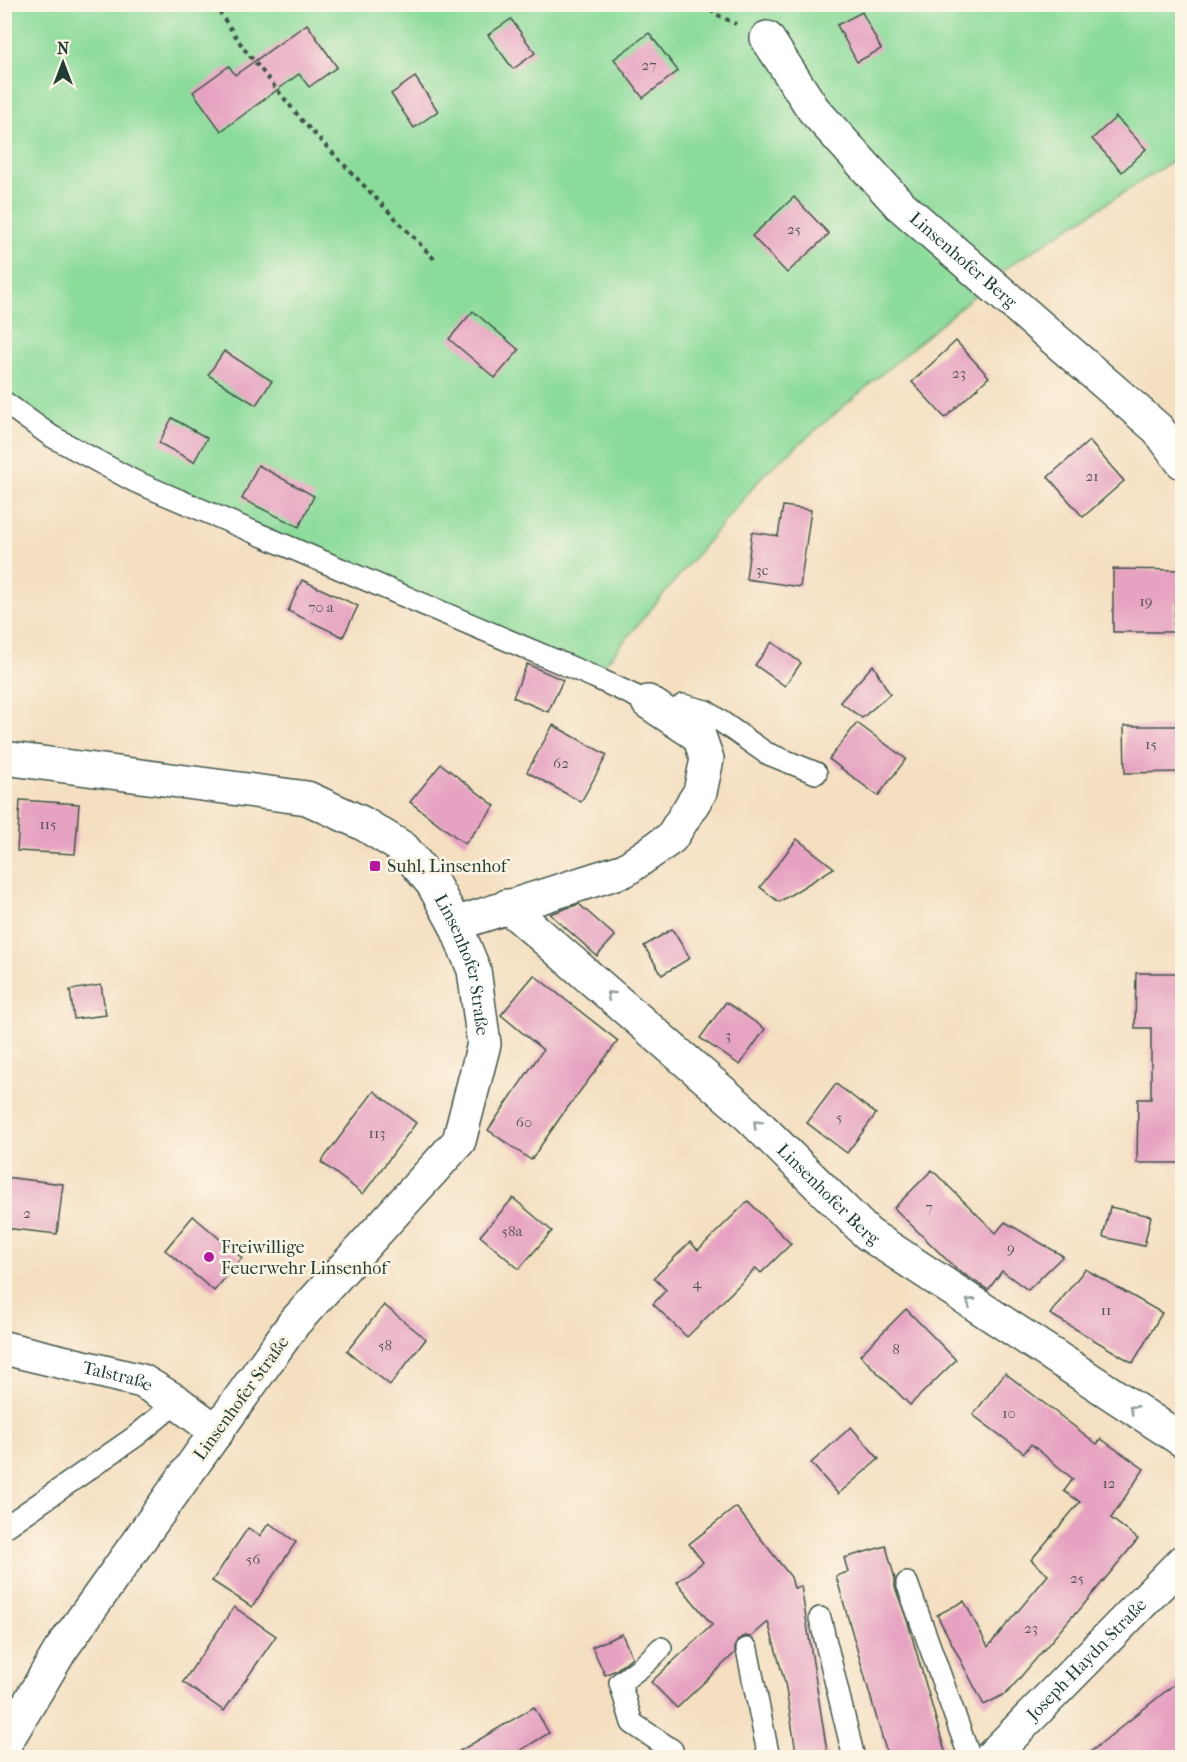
<svg xmlns="http://www.w3.org/2000/svg" width="1187" height="1762" font-family="'IM FELL French Canon',serif">
	<style>
		.green { fill: #8bdb9b; stroke: #558c68; stroke-width: 1.5 }
		.building { fill: #e6a2c1 }
		.lines { fill: none; stroke-linecap: round; stroke-linejoin: round }
		.lane-casing { stroke: #3f5549; stroke-width: 24 }
		.street-casing { stroke: #3f5549; stroke-width: 36 }
		.path { stroke: #3f5549; stroke-width: 4; stroke-dasharray: 4.5 4.5; stroke-linecap: butt }
		.lane { stroke: #fff; stroke-width: 21 }
		.street { stroke: #fff; stroke-width: 33 }
		.oneway { stroke: #8f9e9a }
		.poi-dot { fill: #b5179e; stroke: #fcf5e5; stroke-width: 2 }
		.labels { text-anchor: middle; stroke-width: 5; stroke-linejoin: round; paint-order: stroke }
		.number-label { font-size: 15px; fill: #515657 }
		.street-label { font-size: 18px; fill: #1f3d34; stroke: #fcf5e5 }
		.poi-label { font-size: 18px; fill: #1f3d34; stroke: #fcf5e5; text-anchor: start }
	</style>
	<rect width="100%" height="100%" fill="#fcf5e5"/>
	<filter id="ink" filterUnits="userSpaceOnUse"><feTurbulence type="fractalNoise" baseFrequency=".0167" numOctaves="2"/><feDisplacementMap in="SourceGraphic" scale="12" xChannelSelector="R" yChannelSelector="G"/><feConvolveMatrix kernelMatrix="1 2 1 2 8 2 1 2 1" color-interpolation-filters="sRGB"/></filter>
	<filter id="wash" filterUnits="userSpaceOnUse"><feTurbulence type="fractalNoise" baseFrequency=".008" numOctaves="4" result="noise"/><feDisplacementMap in="SourceGraphic" scale="24" xChannelSelector="R" yChannelSelector="G"/><feGaussianBlur stdDeviation="1.35" result="paint"/><feColorMatrix in="noise" values="0 0 0 0 0 0 0 0 0 0 0 0 0 0 0 0 0 1.4 0 .05"/><feComposite in="paint" operator="in"/></filter>
	<g filter="url(#wash)">
		<rect width="100%" height="100%" fill="#f4dfc1"/>
		<polygon class="green" points="5,5 1182,5 1182,155 1009,266 764,474 594,677 134,481 5,402"/>
		<g id="blocks">
			<g class="building">
				<polygon points="862,12 881,49 857,62 837,25"/>
				<polygon points="511,19 535,53 513,69 488,35"/>
				<polygon points="307,24 337,67 309,87 299,74 221,131 193,92 229,66 235,75"/>
				<polygon points="649,33 678,71 643,98 614,59"/>
				<polygon points="415,77 438,111 414,128 391,94"/>
				<polygon points="1116,117 1146,149 1122,172 1092,139"/>
				<polygon points="794,197 829,234 787,273 752,236"/>
				<polygon points="473,311 519,350 495,378 449,339"/>
				<polygon points="956,341 989,377 945,418 912,382"/>
				<polygon points="224,351 272,381 256,405 208,375"/>
				<polygon points="172,418 207,438 194,462 159,443"/>
				<polygon points="1089,441 1124,481 1083,517 1048,477"/>
				<polygon points="258,465 314,496 299,527 242,499"/>
				<polygon points="783,506 811,510 800,587 746,579 752,532 778,536"/>
				<polygon points="1113,569 1182,570 1182,603 1175,602 1174,632 1113,632"/>
				<polygon points="302,580 358,606 343,637 288,611"/>
				<polygon points="772,642 801,663 785,686 755,665"/>
				<polygon points="527,664 563,680 548,712 513,697"/>
				<polygon points="873,665 890,694 862,718 840,702"/>
				<polygon points="857,723 906,759 878,796 829,759"/>
				<polygon points="553,725 607,755 581,802 527,772"/>
				<polygon points="1124,726 1182,726 1182,772 1125,773"/>
				<polygon points="441,764 495,806 465,844 410,802"/>
				<polygon points="20,800 79,804 75,854 17,851"/>
				<polygon points="797,839 834,868 779,902 760,887"/>
				<polygon points="579,904 615,936 597,956 550,914"/>
				<polygon points="672,929 690,958 662,975 644,946"/>
				<polygon points="1136,973 1182,973 1182,1163 1137,1163 1138,1099 1151,1099 1151,1028 1135,1028"/>
				<polygon points="534,975 618,1041 562,1115 531,1160 488,1130 543,1050 501,1015"/>
				<polygon points="101,985 106,1015 74,1019 70,990"/>
				<polygon points="726,1002 765,1029 740,1065 700,1038"/>
				<polygon points="836,1084 876,1114 847,1153 807,1123"/>
				<polygon points="374,1091 416,1123 363,1194 321,1162"/>
				<polygon points="932,1170 996,1233 1005,1222 1063,1256 1028,1290 1002,1271 988,1290 956,1269 894,1208"/>
				<polygon points="4,1177 63,1184 57,1234 4,1228"/>
				<polygon points="513,1198 552,1231 519,1269 480,1236"/>
				<polygon points="748,1201 791,1244 761,1273 756,1268 687,1337 653,1304 666,1290 654,1278 690,1242 698,1250"/>
				<polygon points="1110,1207 1151,1216 1144,1246 1103,1237"/>
				<polygon points="193,1216 242,1258 214,1291 165,1250"/>
				<polygon points="1085,1269 1162,1313 1133,1363 1050,1314"/>
				<polygon points="384,1305 426,1339 390,1385 347,1351"/>
				<polygon points="906,1309 956,1360 910,1405 860,1355"/>
				<polygon points="1005,1373 1097,1444 1101,1439 1144,1469 1111,1518 1138,1539 1076,1614 1075,1613 1007,1693 984,1705 937,1615 964,1601 988,1647 1048,1575 1031,1560 1080,1502 1064,1491 1073,1479 1031,1444 1024,1453 973,1415"/>
				<polygon points="851,1427 879,1459 838,1494 811,1463"/>
				<polygon points="736,1507 791,1577 794,1588 801,1586 828,1758 797,1758 785,1683 768,1622 751,1637 745,1636 738,1640 735,1646 735,1653 677,1708 651,1682 712,1625 677,1582 703,1562 689,1544"/>
				<polygon points="269,1523 296,1542 252,1607 212,1581 248,1528 260,1536"/>
				<polygon points="886,1546 895,1579 895,1587 908,1623 947,1758 888,1758 836,1576 848,1572 844,1558"/>
				<polygon points="234,1607 276,1636 224,1711 183,1682"/>
				<polygon points="622,1634 632,1657 616,1670 605,1675 592,1647"/>
				<polygon points="1182,1678 1182,1758 1083,1758"/>
				<polygon points="534,1707 549,1733 508,1758 448,1758"/>
			</g>
		</g>
	</g>
	<g filter="url(#ink)">
		<use href="#blocks" fill-opacity="0" stroke="#3f5549" stroke-width="1.5"/>
		<g class="lines">
			<defs>
				<g id="lane">
					<polyline points="4,402 51,436 134,481 594,677 648,702"/>
					<polyline points="669,716 683,705 706,711 766,753 816,773"/>
					<polyline points="4,1528 136,1436 177,1402"/>
					<polyline points="907,1583 970,1758"/>
					<polyline points="820,1618 854,1758"/>
					<polyline points="661,1648 646,1663 620,1683 632,1723 672,1750 673,1758"/>
					<polyline points="747,1649 769,1758"/>
				</g>
				<g id="street">
					<path id="s1" d="M767 38 813 109 899 204 1158 429 1182 462"/>
					<path id="s2" d="M4 758 307 798 362 823 403 848 433 884 455 924 474 970 484 1044 459 1141 294 1323 60 1651 4 1745"/>
					<path id="s3" d="M507 906 742 1109 868 1234 1182 1440"/>
					<polyline points="455,924 625,870 671,838 700,792 707,759 699,736 648,702"/>
					<path id="s4" d="M4 1348 142 1381 177 1402 217 1432"/>
					<path id="s5" d="M990 1758 1182 1562"/>
				</g>
			</defs>
			<use href="#lane" class="lane-casing"/>
			<use href="#street" class="street-casing"/>
			<g class="path">
				<polyline points="214,4 245,50 304,123 437,262"/>
				<polyline points="703,4 716,14 736,24"/>
			</g>
			<use href="#lane" class="lane"/>
			<use href="#street" class="street"/>
		</g>
		<defs><path id="oneway-chevron" d="M-2-3.5L2.5 0L-2 3.5" fill="none" stroke-width="1.6" stroke-linecap="round" stroke-linejoin="round" transform="scale(1.5)"/></defs>
		<g class="oneway">
			<use href="#oneway-chevron" transform="translate(610 995) rotate(-139)"/>
			<use href="#oneway-chevron" transform="translate(757 1124) rotate(-135)"/>
			<use href="#oneway-chevron" transform="translate(970 1302) rotate(-147)"/>
			<use href="#oneway-chevron" transform="translate(1133 1409) rotate(-147)"/>
		</g>
	</g>
	<g class="poi-dot">
		<rect x="369" y="860" width="12" height="12" rx="3"/>
		<circle cx="209" cy="1257" r="6"/>
	</g>
	<g class="labels">
		<g class="number-label">
			<text x="649" y="70">27</text>
			<text x="794" y="234">25</text>
			<text x="959" y="378">23</text>
			<text x="1092" y="481">21</text>
			<text x="762" y="575">3c</text>
			<text x="1146" y="606">19</text>
			<text x="321" y="612">70 a</text>
			<text x="1151" y="749">15</text>
			<text x="561" y="768">62</text>
			<text x="48" y="829">115</text>
			<text x="728" y="1040">3</text>
			<text x="839" y="1122">5</text>
			<text x="524" y="1127">60</text>
			<text x="377" y="1138">113</text>
			<text x="929" y="1212">7</text>
			<text x="27" y="1218">2</text>
			<text x="512" y="1236">58a</text>
			<text x="1011" y="1253">9</text>
			<text x="697" y="1288">4</text>
			<text x="1106" y="1315">11</text>
			<text x="385" y="1350">58</text>
			<text x="896" y="1354">8</text>
			<text x="1009" y="1418">10</text>
			<text x="1109" y="1488">12</text>
			<text x="253" y="1564">56</text>
			<text x="1077" y="1583">25</text>
			<text x="1031" y="1633">23</text>
		</g>
		<g class="street-label">
			<text dy="6" stroke="none"><textPath href="#s1" startOffset="298">Linsenhofer Berg</textPath></text>
			<text dy="6" stroke="none"><textPath href="#s2" startOffset="548">Linsenhofer Straße</textPath></text>
			<text dy="6" stroke="none"><textPath href="#s3" startOffset="432">Linsenhofer Berg</textPath></text>
			<text dy="6" stroke="none"><textPath href="#s4" startOffset="117">Talstraße</textPath></text>
			<text transform="translate(241 1398) rotate(-54)" y="6">Linsenhofer Straße</text>
			<text dy="6" stroke="none"><textPath href="#s5" startOffset="138">Joseph-Haydn-Straße</textPath></text>
		</g>
		<g class="poi-label">
			<text x="387" y="872">Suhl, Linsenhof</text>
			<text x="221" y="1253">Freiwillige<tspan x="221" dy="21">Feuerwehr Linsenhof</tspan></text>
		</g>
	</g>
	<rect width="1187" height="1762" fill="none" stroke="#fcf5e5" stroke-width="24"/>
	<g transform="translate(63 63)" stroke="#fcf5e5" stroke-width="4.5" paint-order="stroke">
	<path d="M0-4.5L10 22L0 15L-10 22Z" fill="#1f3d34"/>
	<text y="-9" font-size="16" font-weight="bold" text-anchor="middle" fill="#1f3d34">N</text>
	</g>
</svg>
